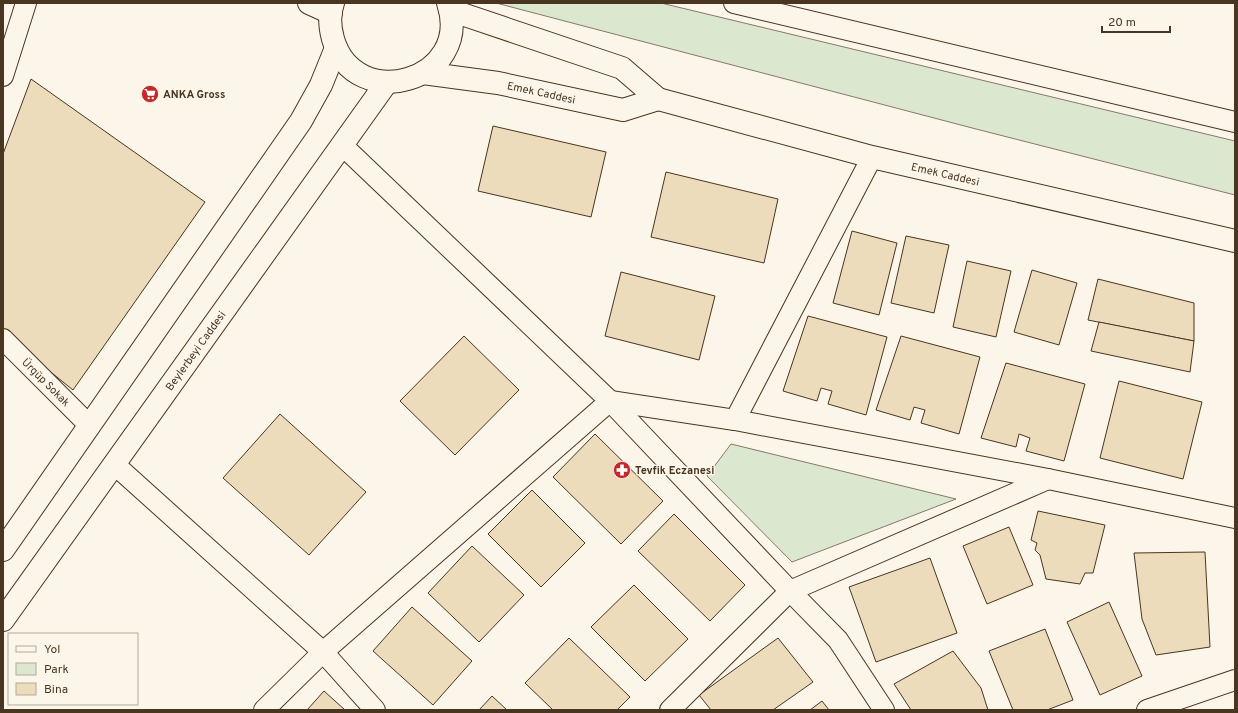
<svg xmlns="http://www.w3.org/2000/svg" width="1238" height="713" font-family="Overpass,sans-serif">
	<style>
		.green { fill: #dce7d0; stroke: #887966 }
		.building { fill: #ecdcbc; stroke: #4a3520 }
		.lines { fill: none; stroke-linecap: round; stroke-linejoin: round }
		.minor-casing { stroke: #4a3520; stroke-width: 22 }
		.tertiary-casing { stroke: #4a3520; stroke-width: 24 }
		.minor { stroke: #fbf6e9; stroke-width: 20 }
		.tertiary { stroke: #fbf6e9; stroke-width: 22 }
		.labels { text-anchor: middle; stroke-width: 3; stroke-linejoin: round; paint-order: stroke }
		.street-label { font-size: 11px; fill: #4a3520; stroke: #fbf6e9 }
		.poi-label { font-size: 11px; font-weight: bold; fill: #4a3520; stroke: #fbf6e9; text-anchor: start }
	</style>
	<rect width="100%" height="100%" fill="#fbf6e9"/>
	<g class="green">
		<polygon points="496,3 661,3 1235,141 1235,195 976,129"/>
		<polygon points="731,444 956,499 792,562 707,476"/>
	</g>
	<g class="building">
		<polygon points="31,79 205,202 73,390 32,357 3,328 3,154"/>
		<polygon points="493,126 606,152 591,217 478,191"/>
		<polygon points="666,172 778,199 764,263 651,237"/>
		<polygon points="852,231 897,243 879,315 833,303"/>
		<polygon points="906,236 949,245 934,313 891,303"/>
		<polygon points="967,261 1011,271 996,337 953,327"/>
		<polygon points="1032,270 1077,283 1059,345 1014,332"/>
		<polygon points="621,272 715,296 699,360 605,336"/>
		<polygon points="1098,279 1194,303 1194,341 1088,320"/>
		<polygon points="808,316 887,337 866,415 828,404 832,391 821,388 817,401 783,391"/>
		<polygon points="1099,322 1194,341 1190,372 1091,351"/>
		<polygon points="464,336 519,390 455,455 400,401"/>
		<polygon points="901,336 980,357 959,434 921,423 925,410 914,407 910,420 876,410"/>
		<polygon points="1006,363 1085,384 1064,461 1026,451 1030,438 1019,434 1016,447 981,438"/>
		<polygon points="1119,381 1202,402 1183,479 1100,458"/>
		<polygon points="280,414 366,492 309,555 223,478"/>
		<polygon points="595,434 663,501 621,544 553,477"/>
		<polygon points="532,490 585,543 541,587 488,534"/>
		<polygon points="1038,511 1105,525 1093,573 1085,573 1080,584 1046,579 1040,555 1035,550 1037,543 1031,540"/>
		<polygon points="674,514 745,585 710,621 638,551"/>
		<polygon points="1009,527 1033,585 987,604 963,546"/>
		<polygon points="472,546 524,595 479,642 428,593"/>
		<polygon points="1205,552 1210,647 1156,655 1142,619 1134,553"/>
		<polygon points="930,558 957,633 876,662 849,587"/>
		<polygon points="634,585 688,639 645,681 591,627"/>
		<polygon points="1109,602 1142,676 1100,695 1067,622"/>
		<polygon points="412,607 472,661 433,705 373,651"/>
		<polygon points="1045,629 1073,700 1047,710 1013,710 989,651"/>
		<polygon points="569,638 630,697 617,710 553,710 525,683"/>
		<polygon points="778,638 813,682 773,710 711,710 699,695"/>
		<polygon points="953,651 981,688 988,710 911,710 894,684"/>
		<polygon points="324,691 345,710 307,710"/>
		<polygon points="492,696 507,710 479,710"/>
		<polygon points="822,701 829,710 810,710"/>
	</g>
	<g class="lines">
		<defs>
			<g id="minor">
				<polyline points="734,3 1235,122"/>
				<polyline points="3,76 26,3"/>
				<polyline points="342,145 610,401 790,591 838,640 884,710"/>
				<path id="s1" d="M3 339 90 426"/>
				<polyline points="735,420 872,157"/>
				<polyline points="114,464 323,652 375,710"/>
				<polyline points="264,710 323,652 610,401 735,420 1048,479 1235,518"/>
				<polyline points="670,710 790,591 1048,479"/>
				<polyline points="1147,710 1235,680"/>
			</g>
			<g id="tertiary">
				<polyline points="309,3 331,13"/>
				<path d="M333 3C329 14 330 28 333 39 355 115 474 81 448 3"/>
				<path id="s2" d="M423 73 498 83 623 110 658 99 622 68 450 10"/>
				<path id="s3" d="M658 99 872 157 1235 241"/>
				<polyline points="3,550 301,121 321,85 336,48"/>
				<path id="s4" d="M3 620 387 82"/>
			</g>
		</defs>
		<use href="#minor" class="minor-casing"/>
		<use href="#tertiary" class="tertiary-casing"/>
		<use href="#minor" class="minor"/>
		<use href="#tertiary" class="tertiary"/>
	</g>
	<defs>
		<symbol id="supermarket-disc" viewBox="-11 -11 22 22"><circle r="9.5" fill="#c62828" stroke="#fbf6e9"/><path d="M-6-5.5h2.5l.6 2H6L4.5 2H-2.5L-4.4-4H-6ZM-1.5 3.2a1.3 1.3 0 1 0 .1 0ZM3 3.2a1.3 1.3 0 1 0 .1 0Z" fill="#fff"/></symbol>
		<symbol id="pharmacy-disc" viewBox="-11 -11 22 22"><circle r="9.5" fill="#c62828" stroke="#fbf6e9"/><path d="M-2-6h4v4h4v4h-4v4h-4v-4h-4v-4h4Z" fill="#fff"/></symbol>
	</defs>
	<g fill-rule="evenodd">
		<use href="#supermarket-disc" x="140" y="84" width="20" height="20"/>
		<use href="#pharmacy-disc" x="612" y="460" width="20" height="20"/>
	</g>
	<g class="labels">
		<g class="street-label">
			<text dy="4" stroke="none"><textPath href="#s2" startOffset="120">Emek Caddesi</textPath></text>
			<text dy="4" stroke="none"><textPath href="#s3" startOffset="297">Emek Caddesi</textPath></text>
			<text dy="4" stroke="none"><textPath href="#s4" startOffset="331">Beylerbeyi Caddesi</textPath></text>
			<text dy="4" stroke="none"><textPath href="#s1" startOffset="61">Ürgüp Sokak</textPath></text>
		</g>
		<g class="poi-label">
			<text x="163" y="98">ANKA Gross</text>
			<text x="635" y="474">Tevfik Eczanesi</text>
		</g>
	</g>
	<rect width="1238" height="713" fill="none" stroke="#4a3520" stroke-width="8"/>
	<rect x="8" y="633" width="130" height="72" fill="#fbf6e9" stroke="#b4a999"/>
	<rect x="16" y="646" width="20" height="6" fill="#fbf6e9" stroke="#b4a999"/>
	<text x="44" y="653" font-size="12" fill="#4a3520">Yol</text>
	<rect x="16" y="663" width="20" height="12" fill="#dce7d0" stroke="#b4a999"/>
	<text x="44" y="673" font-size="12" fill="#4a3520">Park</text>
	<rect x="16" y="683" width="20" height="12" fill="#ecdcbc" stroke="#b4a999"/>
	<text x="44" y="693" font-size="12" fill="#4a3520">Bina</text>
	<path d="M1102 26v6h68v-6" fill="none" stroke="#4a3520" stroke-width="2"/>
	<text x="1108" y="26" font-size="12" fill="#4a3520" stroke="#fbf6e9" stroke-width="3" paint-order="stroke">20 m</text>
</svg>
